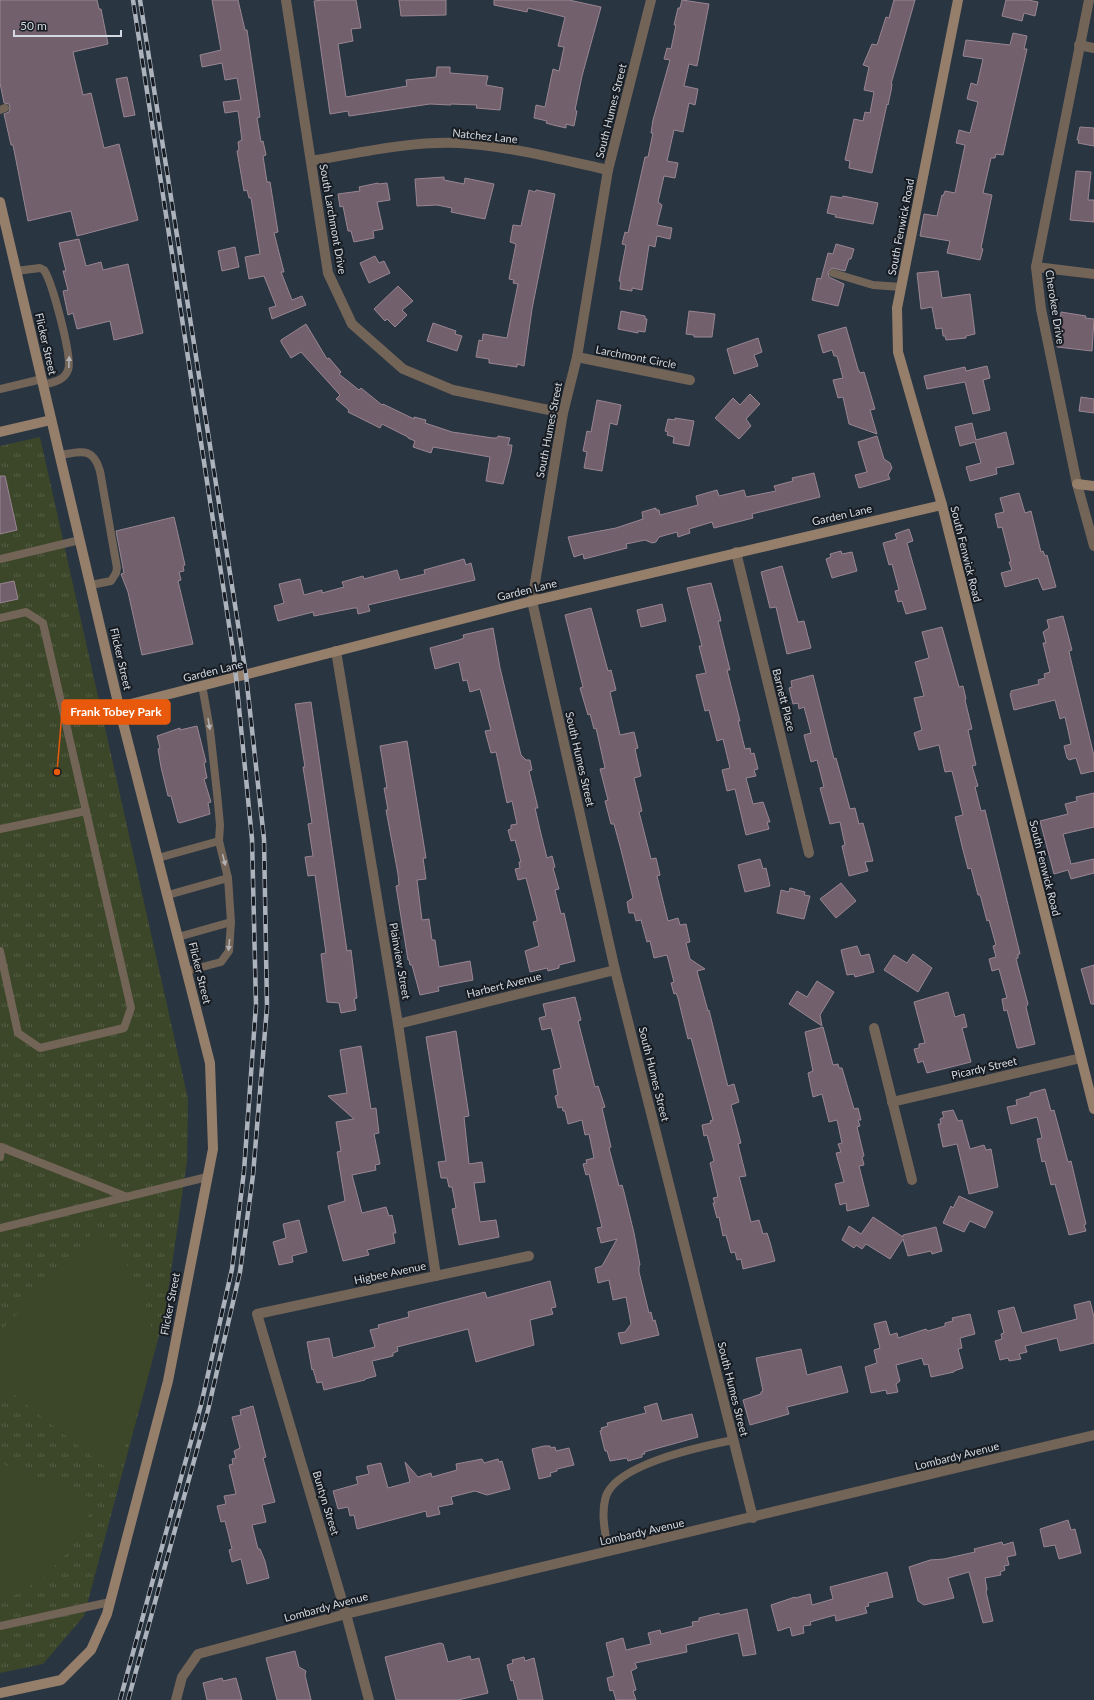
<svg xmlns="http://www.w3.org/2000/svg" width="1094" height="1700" font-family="Lato,sans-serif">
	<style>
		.park { fill: url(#park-tufts) }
		.garden { fill: #3c4628 }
		.building { fill: #72606c; stroke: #988692 }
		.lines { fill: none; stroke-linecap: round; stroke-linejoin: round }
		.lane { stroke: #736458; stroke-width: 8 }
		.street { stroke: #736458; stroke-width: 10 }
		.secondary { stroke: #957f6b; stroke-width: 10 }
		.rail-casing { stroke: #acb3bd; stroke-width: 4.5 }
		.rail { stroke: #171c22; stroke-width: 3; stroke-dasharray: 9; stroke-linecap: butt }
		.oneway { fill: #b1b0b2 }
		.labels { text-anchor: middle; stroke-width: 4; stroke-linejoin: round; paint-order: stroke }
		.street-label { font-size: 11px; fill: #d3d9e2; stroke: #171c22 }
		.leader { fill: none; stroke: #e8590c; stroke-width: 1.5 }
		.callout-dot { fill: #e8590c; stroke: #171c22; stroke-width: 1.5 }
		.callout { fill: #e8590c; stroke: #e8590c; stroke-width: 1.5 }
		.callout-label { font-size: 12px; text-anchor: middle; font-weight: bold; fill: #fff }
	</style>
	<defs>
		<pattern id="park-tufts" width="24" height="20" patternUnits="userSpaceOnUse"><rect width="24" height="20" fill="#3c4628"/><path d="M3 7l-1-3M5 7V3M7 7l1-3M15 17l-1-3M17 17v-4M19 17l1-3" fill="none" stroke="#576047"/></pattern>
	</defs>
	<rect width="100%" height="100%" fill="#2a3542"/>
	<polygon class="park" points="40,437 188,1099 187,1161 165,1313 84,1616 43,1664 0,1673 0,446"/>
	<g class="garden">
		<path d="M96 1229C102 1235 109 1240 114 1246 131 1267 150 1304 152 1332 156 1373 130 1435 113 1473L0 1384V1332Z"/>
		<path d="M0 1463 95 1499C76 1551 51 1579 0 1602Z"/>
	</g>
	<g class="building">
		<polygon points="0,0 97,0 99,9 101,9 108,44 73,52 83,95 91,93 104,148 119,144 138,220 77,236 71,211 28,221 13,145 11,145 4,114 9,112 10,108 9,104 4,103 0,83"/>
		<polygon points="212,0 238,0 245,30 247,30 260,117 257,118 261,142 263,141 266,155 263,156 267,182 270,182 278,232 274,233 284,272 281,272 292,300 302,296 306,305 272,319 269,308 276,306 264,276 249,279 245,257 260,254 251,198 249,198 247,190 244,191 237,151 239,150 238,142 242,140 238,111 225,113 223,102 241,100 237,78 225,80 222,63 202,67 200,55 221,50"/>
		<polygon points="323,0 356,0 361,28 351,29 353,41 338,44 346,97 407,86 406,80 436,77 437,67 450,67 450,73 488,76 486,85 503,88 500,110 476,108 477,105 451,104 451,105 430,104 349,116 348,111 330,114 314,1"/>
		<polygon points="399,0 446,0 446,15 401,16"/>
		<polygon points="494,0 569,0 601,7 582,76 575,110 577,111 574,126 566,124 566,128 553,125 546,123 547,121 534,118 536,105 545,107 553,69 559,71 564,47 558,46 565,17 528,8 527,12 494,5"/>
		<polygon points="682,0 709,4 697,66 689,64 684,86 698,89 695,105 689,103 683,132 674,130 667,161 678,163 675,178 664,176 658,202 662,205 657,225 672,228 670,239 657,236 655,247 649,245 642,290 632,288 632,291 620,289 621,282 619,281 626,245 622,244 625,232 628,233 645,157 648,157 653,133 651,133 653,120 670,60 664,59 667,48 671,49 676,25 674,25 678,8 680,8"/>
		<polygon points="894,0 915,0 891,84 892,84 891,91 888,105 887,104 872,173 849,168 850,161 845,160 854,119 863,121 865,112 870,113 874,92 864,90 869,67 863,65 872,44 877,45 886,17 889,18"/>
		<polygon points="1006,0 1028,0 1038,2 1035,16 1024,13 1022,21 1002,16"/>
		<polygon points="1013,33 1027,36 1024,49 1027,49 1003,155 996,154 995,158 991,158 983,193 992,195 981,248 983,249 980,260 947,253 950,241 920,236 924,214 937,216 942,195 943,196 945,191 955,193 965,145 956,143 959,130 970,133 978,102 967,99 971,83 977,85 983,59 963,56 966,40 1010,45"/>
		<polygon points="127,77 135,115 124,117 116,79"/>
		<polygon points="1080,127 1094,128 1094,146 1078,143 1079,140 1077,140"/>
		<polygon points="1076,171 1091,172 1088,200 1094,200 1094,222 1070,220"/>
		<polygon points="444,177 444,180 464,184 465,178 494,184 485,219 451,212 452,208 437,205 417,206 415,179"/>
		<polygon points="378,183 378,184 387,183 390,200 377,202 383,229 373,231 374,238 354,242 351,231 348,231 343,206 340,207 338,194 360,191 359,187"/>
		<polygon points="529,190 535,192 536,190 555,194 532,309 524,366 517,364 517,367 489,363 489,359 476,357 479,340 482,341 483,334 507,338 518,284 513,283 514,280 509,279 516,244 510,242 513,225 521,226"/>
		<polygon points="831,196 842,198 843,196 878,203 873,224 835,217 836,215 827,213"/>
		<polygon points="79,239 86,266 101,262 103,270 128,264 143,333 114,340 110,321 77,329 73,313 68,315 63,291 68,290 63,271 66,271 59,243"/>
		<polygon points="836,244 854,249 851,259 849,259 845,271 832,268 828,272 829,277 844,284 838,306 812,300 817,278 821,279 828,253 833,254"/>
		<polygon points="235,247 239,267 222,271 218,251"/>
		<polygon points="375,256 379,263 384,261 390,273 369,283 360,263"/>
		<polygon points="938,271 942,298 970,294 975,334 966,336 966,338 946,340 945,336 943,336 942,328 936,329 932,307 921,309 917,273"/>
		<polygon points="398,286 413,301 402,310 407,315 395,327 387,319 385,321 374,309"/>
		<polygon points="621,311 645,316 645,319 647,319 645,332 638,331 638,333 618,329"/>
		<polygon points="689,311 715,314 712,337 694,337 694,335 686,334"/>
		<polygon points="1061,312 1086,316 1085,318 1094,319 1092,351 1057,347"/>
		<polygon points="433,323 456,331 455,334 462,336 457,351 427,341"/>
		<polygon points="306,324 327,359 329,358 341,372 339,374 359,390 361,388 382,405 383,404 414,419 414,417 426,420 425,423 452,432 493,438 497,438 498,436 510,438 508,445 512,445 511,453 503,484 486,481 490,457 433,447 431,453 413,447 415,441 408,438 408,437 382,424 380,428 348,412 349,410 336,399 340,395 301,352 291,358 281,342 281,340"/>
		<polygon points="846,327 858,369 860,373 864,372 875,409 870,410 877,434 849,424 843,397 838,398 833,380 843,378 837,356 834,356 832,350 823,353 818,335"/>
		<polygon points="758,338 762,352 754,355 758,366 734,374 727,349"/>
		<polygon points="987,366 990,378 983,380 990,410 973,414 965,382 927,389 924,376 965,367 966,371"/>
		<polygon points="750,394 760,404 746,419 751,426 739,439 715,418 733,398 740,405"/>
		<polygon points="1081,397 1094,399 1094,413 1079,411"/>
		<polygon points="597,400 621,405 617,425 610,423 602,471 584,468 587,452 583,451 587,431 591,432"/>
		<polygon points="675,418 694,421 689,446 673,443 674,437 667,435 668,432 665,431 668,419 675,420"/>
		<polygon points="972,423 976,440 1006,432 1014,464 996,468 997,474 970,481 966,467 981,463 975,442 960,446 955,427"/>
		<polygon points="877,436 884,459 890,463 892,468 888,475 890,479 859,488 855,475 867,472 858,442"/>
		<polygon points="814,473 820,497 752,514 753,518 714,528 712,522 689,529 690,533 678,537 677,532 659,537 656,542 652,543 645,540 626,544 627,548 584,559 583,554 574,557 568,537 616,528 643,519 642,512 656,508 656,510 659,510 660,515 698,505 696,496 717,490 719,496 744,490 746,497 776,491 774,486 793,481 792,478"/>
		<polygon points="0,476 5,476 17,530 0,534"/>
		<polygon points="1019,493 1025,513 1031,511 1041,552 1043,551 1045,556 1047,555 1056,587 1043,590 1038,578 1005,587 1001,573 1012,570 1009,562 1011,562 1002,527 998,528 995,514 1004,512 1000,498"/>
		<polygon points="174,517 185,565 183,566 184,571 179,572 181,580 178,581 193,644 142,655 128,592 121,574 124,573 116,531"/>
		<polygon points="909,529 913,541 907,543 926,609 906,614 902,601 898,602 895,591 899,590 892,564 889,565 883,543 897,539 895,534"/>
		<polygon points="841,551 842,554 852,552 857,571 832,578 826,559 831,557 830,554"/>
		<polygon points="464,559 466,565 471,563 475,580 368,605 370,611 358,614 357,608 354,608 314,616 313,612 278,621 274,606 284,603 279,584 300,579 304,595 322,590 322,593 344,587 342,582 363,576 364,579 397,570 400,580 425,574 424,570"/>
		<polygon points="782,566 798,622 804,621 811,648 787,654 776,607 770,608 761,572"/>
		<polygon points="14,581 18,599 0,603 0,584"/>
		<polygon points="711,583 720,616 721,621 718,621 730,670 727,670 740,721 738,721 745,749 750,748 751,754 754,753 758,769 754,770 756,776 746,778 753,804 763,802 770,822 767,822 769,829 746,835 735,789 727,791 722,770 730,768 723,739 717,741 709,710 705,711 696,675 706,673 699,646 702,646 687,588"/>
		<polygon points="662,604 666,621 641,627 637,610"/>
		<polygon points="591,608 608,671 611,670 616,690 610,692 620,735 634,732 638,748 635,749 641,776 634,778 642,811 639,812 651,859 656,858 660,875 657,876 668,921 678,918 680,925 686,924 690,942 686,943 690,959 705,969 697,971 708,1011 709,1010 727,1083 728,1086 734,1084 739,1102 731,1105 741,1143 738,1144 746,1176 739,1177 740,1180 751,1222 759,1220 763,1234 767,1233 770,1242 775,1261 743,1269 741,1259 737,1260 735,1252 731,1253 726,1235 723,1236 719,1217 717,1218 713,1203 715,1203 713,1198 718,1197 710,1163 714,1161 707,1135 704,1136 702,1125 711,1123 710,1121 713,1120 691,1038 688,1039 678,998 676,993 674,994 671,983 674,982 667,955 654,958 650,941 647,942 641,920 636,921 634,913 629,913 627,902 633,898 621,850 614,824 611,824 605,801 608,800 600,769 605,768 596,728 594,729 590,714 588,715 580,688 583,687 565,615"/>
		<polygon points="1063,616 1072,650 1069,651 1070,656 1094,756 1094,771 1081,774 1076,758 1069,760 1067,758 1064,746 1071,744 1065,717 1060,719 1055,700 1014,710 1010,694 1011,693 1011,691 1039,684 1038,680 1045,678 1044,674 1050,672 1043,643 1046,643 1043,632 1049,628 1047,620"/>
		<polygon points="942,627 959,687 963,686 966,699 965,700 972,729 968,730 976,765 972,766 978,786 975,787 981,811 985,810 1020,954 1018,954 1018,958 1016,959 1028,1004 1026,1007 1035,1044 1019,1048 1017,1048 1007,1010 1004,1011 1002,999 1007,998 999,969 992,971 989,959 996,957 993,946 996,945 989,920 987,921 981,898 980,895 978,895 971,868 968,869 963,850 955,817 963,815 952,771 945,772 939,745 919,750 914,733 922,730 914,698 924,696 915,662 929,658 922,632"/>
		<polygon points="493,628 500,668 521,755 526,760 530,760 532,770 529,771 538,808 535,808 541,834 547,858 552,856 555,867 553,868 559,889 555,890 561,914 564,913 575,961 559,965 559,968 548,971 547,968 530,972 525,951 539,946 533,922 537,921 537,919 526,878 518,880 515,869 520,868 519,862 521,862 515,840 511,841 508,830 511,829 511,825 517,824 512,801 507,803 496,752 491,753 485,731 491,730 480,689 470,692 467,680 463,681 459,662 435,669 430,648 459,640 464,638 463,635"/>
		<polygon points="813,675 834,759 836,758 850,809 855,808 859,824 863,823 873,861 865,862 868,871 849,876 842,846 845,845 840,822 830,824 820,788 824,787 817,760 811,762 804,735 811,733 804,707 799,709 798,703 793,704 789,688 792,687 791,681"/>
		<polygon points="311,702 341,910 347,951 351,950 357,998 354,999 356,1010 341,1013 339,1003 327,1002 321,954 326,953 315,875 308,876 305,857 313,856 308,824 312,823 303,767 305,767 295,704"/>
		<polygon points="197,726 206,762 204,763 207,778 204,779 211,802 208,803 210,814 180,823 178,822 171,796 168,796 161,767 158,749 160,748 157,736 180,728 180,730"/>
		<polygon points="407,741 426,858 423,858 426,879 417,880 422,920 429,919 432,940 435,940 439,967 470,961 473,980 438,987 439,991 420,995 412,965 410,965 409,960 408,960 396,886 399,885 398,874 386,810 388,810 384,788 387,788 380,746"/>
		<polygon points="1094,793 1094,827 1063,834 1071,864 1094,859 1094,873 1071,879 1068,870 1054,874 1040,821 1068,814 1065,804 1077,801 1076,797"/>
		<polygon points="760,859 763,869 766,868 770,886 745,892 738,865"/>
		<polygon points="841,883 856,901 836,918 820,899"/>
		<polygon points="790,888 805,892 804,895 810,896 804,919 777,913 781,890 789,892"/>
		<polygon points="857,946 861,956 869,954 874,972 855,977 854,974 847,975 841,950"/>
		<polygon points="913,954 932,968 918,992 884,970 894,955 907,963"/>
		<polygon points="1094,965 1094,1004 1091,1004 1081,969"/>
		<polygon points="817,981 834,992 820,1015 822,1026 789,1004 797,991 807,997"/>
		<polygon points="948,992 955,1017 964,1014 967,1027 962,1028 971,1062 927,1073 923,1061 918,1063 914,1049 919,1048 919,1044 925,1043 914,1002"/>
		<polygon points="575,997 581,1020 578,1021 595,1087 598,1086 605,1107 602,1108 611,1147 609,1148 619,1186 622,1185 624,1192 634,1233 640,1265 639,1266 639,1272 649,1313 651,1312 653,1321 655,1320 659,1335 621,1344 618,1333 625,1332 631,1324 626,1297 613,1300 609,1280 598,1283 595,1268 602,1266 617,1239 601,1243 597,1228 602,1227 589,1174 586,1175 583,1164 587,1163 586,1160 594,1158 589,1134 585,1135 582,1120 568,1124 565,1111 563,1111 562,1107 558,1108 555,1096 558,1095 553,1070 561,1068 551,1028 542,1030 539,1018 546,1016 543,1004"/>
		<polygon points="823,1027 833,1065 838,1064 839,1068 842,1068 854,1109 858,1108 861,1120 858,1120 860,1126 857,1127 864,1156 862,1157 864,1165 859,1166 869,1206 847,1211 846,1203 840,1205 835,1184 844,1182 836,1153 841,1152 838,1144 842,1143 837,1120 829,1122 822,1094 813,1097 808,1073 813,1071 805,1032"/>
		<polygon points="456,1031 469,1116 464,1117 469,1164 482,1162 485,1182 474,1183 480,1222 496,1220 499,1237 459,1245 452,1209 456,1208 452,1187 449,1187 447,1178 441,1178 438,1162 446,1161 426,1037"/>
		<polygon points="361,1046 371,1109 376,1108 379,1133 374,1134 380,1164 375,1165 376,1170 352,1175 362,1213 386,1207 389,1216 392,1215 396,1233 393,1233 395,1243 367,1250 369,1255 343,1261 328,1206 345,1201 337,1152 341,1151 336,1122 354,1119 328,1096 347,1093 340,1050"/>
		<polygon points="1045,1089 1051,1111 1054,1110 1068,1162 1071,1161 1086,1224 1084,1225 1086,1231 1069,1235 1055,1184 1051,1185 1045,1161 1042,1162 1037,1139 1042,1138 1037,1117 1011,1124 1007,1107 1017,1105 1016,1100 1030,1096 1030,1093"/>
		<polygon points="953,1110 958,1121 962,1120 970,1149 984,1145 986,1150 991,1149 998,1187 969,1194 957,1144 943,1147 938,1124 941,1124 940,1119 944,1117 942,1112"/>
		<polygon points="959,1196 993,1212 985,1228 970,1221 964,1232 943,1223 951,1206 953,1208"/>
		<polygon points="873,1217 903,1237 903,1235 936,1227 942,1251 932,1254 931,1251 908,1256 903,1239 890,1259 866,1244 862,1249 856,1245 854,1248 842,1240 849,1226 861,1234"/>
		<polygon points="299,1220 307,1252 292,1256 293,1262 279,1265 273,1242 286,1238 283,1224"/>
		<polygon points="550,1281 556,1307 551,1308 553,1314 530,1320 534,1345 476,1362 468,1329 397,1347 398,1351 393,1353 393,1356 372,1361 376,1376 365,1379 365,1380 324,1390 322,1382 317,1383 313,1369 312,1370 307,1342 329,1338 333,1358 344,1355 375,1347 370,1330 379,1328 378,1325 409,1317 408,1312 485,1292 487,1298"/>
		<polygon points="1090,1301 1094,1317 1094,1343 1060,1351 1057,1338 1025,1346 1027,1352 1019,1354 1021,1359 1009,1361 1008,1358 1000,1360 995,1341 1002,1339 1001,1334 1004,1333 998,1311 1014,1307 1022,1333 1077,1319 1074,1305"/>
		<polygon points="970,1314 975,1334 960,1338 962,1348 958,1349 963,1368 954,1371 954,1372 931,1377 928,1364 924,1365 922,1358 896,1365 900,1381 896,1384 898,1392 887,1394 886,1390 871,1393 865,1367 877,1363 874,1350 880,1348 874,1324 886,1321 890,1335 897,1333 898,1338 926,1329 928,1331 945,1326 945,1323 953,1321 952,1318"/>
		<polygon points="801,1349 807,1375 841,1366 848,1392 787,1407 789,1414 750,1425 743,1400 761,1394 761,1392 763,1391 756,1358"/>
		<polygon points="657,1403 662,1421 692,1414 698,1437 644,1452 645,1454 642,1454 642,1457 628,1461 627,1458 610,1461 607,1451 605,1451 600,1431 602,1430 601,1428 608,1426 607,1423 646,1413 644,1407"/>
		<polygon points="253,1406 266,1457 263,1458 275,1502 262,1505 266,1522 252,1525 258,1549 260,1549 265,1561 269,1578 247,1584 241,1559 232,1562 229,1550 232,1549 225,1521 221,1522 217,1506 226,1504 224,1496 236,1494 229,1465 233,1464 232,1459 236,1458 234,1451 240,1448 232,1417 241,1415 240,1410"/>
		<polygon points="544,1446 550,1446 551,1448 555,1447 556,1451 569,1448 574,1465 557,1469 557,1471 550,1473 551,1476 539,1479 532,1449"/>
		<polygon points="482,1459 484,1463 498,1459 499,1462 502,1461 510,1489 487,1495 475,1491 451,1497 453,1504 438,1507 440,1514 427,1517 426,1511 357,1529 354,1515 350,1516 348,1507 338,1509 333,1491 358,1484 356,1477 369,1474 367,1466 381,1463 388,1488 410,1482 405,1462 418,1477 431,1473 432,1477 457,1470 456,1464"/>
		<polygon points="1068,1520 1071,1530 1075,1529 1081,1553 1059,1559 1055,1545 1044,1547 1040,1529"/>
		<polygon points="1002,1542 1003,1545 1013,1542 1016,1555 1007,1557 1009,1565 1004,1566 1005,1570 1000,1572 1001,1575 985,1578 987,1589 986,1592 993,1621 983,1623 969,1572 948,1578 954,1598 924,1605 918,1601 909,1567 930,1560 944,1559 975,1552 974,1549"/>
		<polygon points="887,1572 893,1597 868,1603 869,1606 865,1607 867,1613 836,1621 835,1615 810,1622 811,1625 803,1626 804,1633 792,1636 790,1627 778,1631 771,1605 795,1597 795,1598 810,1594 812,1605 833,1599 830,1587"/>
		<polygon points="747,1609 756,1654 743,1656 738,1633 686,1645 687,1652 635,1663 637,1668 631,1671 636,1690 633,1691 636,1700 616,1700 613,1690 610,1691 607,1678 614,1676 606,1643 623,1638 626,1650 651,1644 648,1633 660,1630 661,1634 693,1626 692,1622 699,1621 699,1618 719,1613 720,1615"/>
		<polygon points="440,1643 443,1644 448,1662 470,1656 471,1660 479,1658 488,1693 458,1700 396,1700 385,1657"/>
		<polygon points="295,1651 299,1667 306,1671 305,1675 311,1700 277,1700 266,1658"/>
		<polygon points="524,1657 525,1661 534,1658 543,1700 518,1700 513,1680 511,1681 507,1665 513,1663 512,1660"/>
		<polygon points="222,1678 223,1681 236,1678 242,1700 207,1700 203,1683"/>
	</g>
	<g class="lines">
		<g class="lane">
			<polyline points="0,110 5,108"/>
			<path d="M16 271 40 268 44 270C52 282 73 358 68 370 64 381 53 382 43 385"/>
			<polyline points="833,273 873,285 901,287"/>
			<polyline points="0,389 42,379"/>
			<path d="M60 455C81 452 93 446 100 471L117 568 116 573 111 581 91 585"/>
			<polyline points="0,559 80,540"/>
			<polyline points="0,618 26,612 43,623 131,1008 124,1028 40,1048 18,1033 0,951"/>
			<polyline points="0,829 86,811"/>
			<polyline points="158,858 219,841"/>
			<polyline points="168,895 228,878"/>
			<polyline points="178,937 231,922"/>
			<polyline points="187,971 221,962 229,951 231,922 228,878 219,841 220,825 217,793 210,730 202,685"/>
			<polyline points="0,1157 1,1147 127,1197"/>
			<polyline points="0,1228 207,1177"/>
			<path d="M608 1552C606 1535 601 1517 605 1500 611 1465 703 1446 733 1440"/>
			<polyline points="0,1626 110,1602"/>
		</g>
		<g class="street">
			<polyline points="286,0 328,273 352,324 403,369 453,390 563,413"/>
			<polyline points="651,0 608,170 577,357 563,413 532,601 615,970 753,1518"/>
			<polyline points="1089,0 1036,267 1041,309 1077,484 1094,546"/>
			<polyline points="1079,45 1094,48"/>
			<path d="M311 161C359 153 409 141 459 143 509 146 559 159 608 170"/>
			<polyline points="1036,267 1094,274"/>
			<polyline points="577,357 690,380"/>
			<polyline points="736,552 809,853"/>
			<polyline points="336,651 398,1024 436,1276"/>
			<polyline points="398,1024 615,970"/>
			<polyline points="874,1028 912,1180"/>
			<polyline points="892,1102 1081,1058"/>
			<polyline points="176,1700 182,1677 198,1654 346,1614 1094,1435"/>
			<polyline points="369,1700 346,1614 257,1314 529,1256"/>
		</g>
		<g class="secondary">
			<polyline points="958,0 897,308 898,352 942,505 1094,1109"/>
			<polyline points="0,202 119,707 210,1063 213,1149 168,1381 107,1614 91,1650 61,1680 0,1693"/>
			<polyline points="0,432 51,420"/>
			<polyline points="1077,484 1094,486"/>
			<polyline points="119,707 532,601 942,505"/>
		</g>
		<defs>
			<g id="rail">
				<polyline points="120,1700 201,1405 232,1269 244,1171 256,1005 252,839 234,657 133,0"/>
				<polyline points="128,1700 208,1410 240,1272 253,1175 267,1007 264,839 246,675 140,0"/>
			</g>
		</defs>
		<use href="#rail" class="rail-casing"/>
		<use href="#rail" class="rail"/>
	</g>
	<defs><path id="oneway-solid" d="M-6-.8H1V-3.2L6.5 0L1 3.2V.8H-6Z"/></defs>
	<g class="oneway">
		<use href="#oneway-solid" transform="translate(69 362) rotate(-88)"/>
		<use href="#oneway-solid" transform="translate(209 724) rotate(80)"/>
		<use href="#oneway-solid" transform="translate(224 860) rotate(76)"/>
		<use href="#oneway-solid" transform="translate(229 945) rotate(96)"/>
	</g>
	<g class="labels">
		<g class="street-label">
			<text transform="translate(611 111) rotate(-76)" y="4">South Humes Street</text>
			<text transform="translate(485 136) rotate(6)" y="4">Natchez Lane</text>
			<text transform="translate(333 219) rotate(80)" y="4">South Larchmont Drive</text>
			<text transform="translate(901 227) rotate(-79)" y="4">South Fenwick Road</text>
			<text transform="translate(1055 307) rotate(81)" y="4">Cherokee Drive</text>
			<text transform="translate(46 344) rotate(77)" y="4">Flicker Street</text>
			<text transform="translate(636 357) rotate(11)" y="4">Larchmont Circle</text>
			<text transform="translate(549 430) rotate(-79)" y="4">South Humes Street</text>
			<text transform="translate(842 515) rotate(-13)" y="4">Garden Lane</text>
			<text transform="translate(966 554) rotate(76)" y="4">South Fenwick Road</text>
			<text transform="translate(527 590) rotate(-14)" y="4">Garden Lane</text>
			<text transform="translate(121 659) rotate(77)" y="4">Flicker Street</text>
			<text transform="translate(213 671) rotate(-14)" y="4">Garden Lane</text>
			<text transform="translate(784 700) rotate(76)" y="4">Barnett Place</text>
			<text transform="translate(580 759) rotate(77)" y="4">South Humes Street</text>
			<text transform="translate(1045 868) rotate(76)" y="4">South Fenwick Road</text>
			<text transform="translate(400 961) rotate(80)" y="4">Plainview Street</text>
			<text transform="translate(200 973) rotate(76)" y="4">Flicker Street</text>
			<text transform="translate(504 985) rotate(-14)" y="4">Harbert Avenue</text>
			<text transform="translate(984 1068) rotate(-13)" y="4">Picardy Street</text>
			<text transform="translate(654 1074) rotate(76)" y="4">South Humes Street</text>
			<text transform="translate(390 1273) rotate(-12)" y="4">Higbee Avenue</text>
			<text transform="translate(170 1304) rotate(-79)" y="4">Flicker Street</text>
			<text transform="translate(733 1389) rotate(76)" y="4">South Humes Street</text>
			<text transform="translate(957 1456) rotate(-14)" y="4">Lombardy Avenue</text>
			<text transform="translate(326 1503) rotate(73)" y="4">Buntyn Street</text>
			<text transform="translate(642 1532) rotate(-13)" y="4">Lombardy Avenue</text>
			<text transform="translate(326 1607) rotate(-15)" y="4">Lombardy Avenue</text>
		</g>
	</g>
	<path class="leader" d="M57 772L62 712"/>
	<circle class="callout-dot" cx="57" cy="772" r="4"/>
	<rect class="callout" x="62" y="700" width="108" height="24" rx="4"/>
	<g class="callout-label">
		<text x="116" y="716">Frank Tobey Park</text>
	</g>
	<path d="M14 30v6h107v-6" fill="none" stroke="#d3d9e2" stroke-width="2"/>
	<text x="20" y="30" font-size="12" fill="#d3d9e2" stroke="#171c22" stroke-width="3" paint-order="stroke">50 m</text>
</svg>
